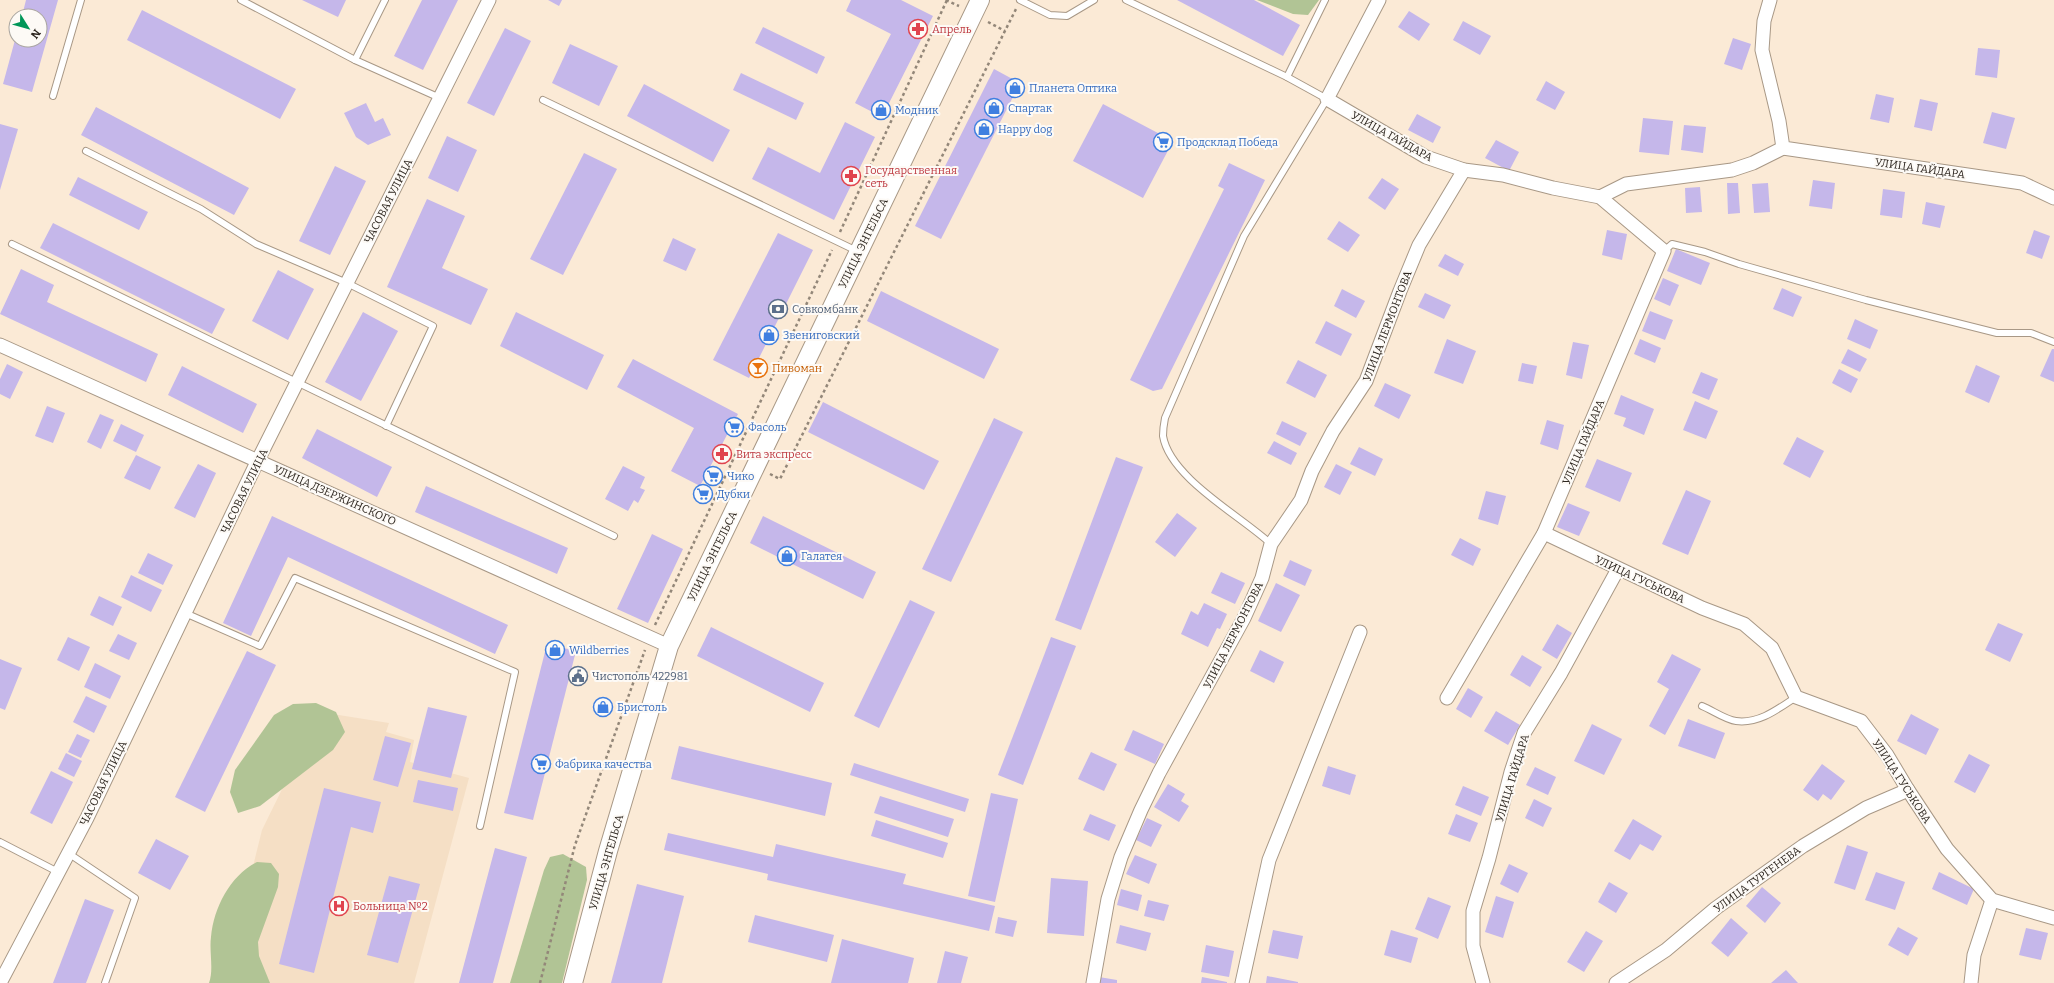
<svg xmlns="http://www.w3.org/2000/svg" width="2054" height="983" font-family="Bitter,serif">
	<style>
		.built { fill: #f5dfc5 }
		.green { fill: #b1c495 }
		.building { fill: #c5b7ea }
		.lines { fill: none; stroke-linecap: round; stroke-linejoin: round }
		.lane-casing { stroke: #a89886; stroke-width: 8 }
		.street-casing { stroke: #a89886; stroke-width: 15 }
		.secondary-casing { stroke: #a89886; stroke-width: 20 }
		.path { stroke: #938779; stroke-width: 2.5; stroke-dasharray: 3 3; stroke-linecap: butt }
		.lane { stroke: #fff; stroke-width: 6 }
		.street { stroke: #fff; stroke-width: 13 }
		.secondary { stroke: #fff; stroke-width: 18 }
		.labels { text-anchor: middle; stroke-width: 4; stroke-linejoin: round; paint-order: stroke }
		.health-label { font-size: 11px; fill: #be3a42; stroke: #fdfaf6; text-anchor: start }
		.shop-label { font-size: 11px; fill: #366cbe; stroke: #fdfaf6; text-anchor: start }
		.street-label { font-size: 11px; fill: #2e2720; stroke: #fdfaf6 }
		.service-label { font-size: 11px; fill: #4e5e75; stroke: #fdfaf6; text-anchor: start }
		.food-label { font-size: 11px; fill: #c56008; stroke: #fdfaf6; text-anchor: start }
	</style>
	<rect width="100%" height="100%" fill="#fbead6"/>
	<polygon class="built" points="320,712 389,723 386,732 414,740 410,762 469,778 414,983 224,983 262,830"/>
	<g class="green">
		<polygon points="1257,0 1319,0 1308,15 1293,14"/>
		<polygon points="316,703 336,712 345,732 333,750 260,806 238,813 230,792 235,770 274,715 293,704"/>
		<polygon points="563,854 586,867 587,880 562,983 510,983 544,870 550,857"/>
		<path d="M257 862 271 863 279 874 278 887 258 942 259 956 270 983H209C214 970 209 951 211 937 214 907 230 876 257 862Z"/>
	</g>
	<g class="building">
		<polygon points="26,0 58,0 32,92 3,84 15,40 40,40 40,16 22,16"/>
		<polygon points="302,0 346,0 338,17"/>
		<polygon points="422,0 458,0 423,70 394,56"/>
		<polygon points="548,0 562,0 559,6"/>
		<polygon points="851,0 901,0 933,16 882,117 855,103 891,34 846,11"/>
		<polygon points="1177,0 1254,0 1300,25 1283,56"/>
		<polygon points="142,10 296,89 280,119 127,40"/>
		<polygon points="1409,11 1430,24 1419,41 1398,27"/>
		<polygon points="1463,21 1491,36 1480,55 1453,40"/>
		<polygon points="763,27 825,57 817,74 755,43"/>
		<polygon points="505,28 531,41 494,116 467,103"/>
		<polygon points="1733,38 1751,44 1742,70 1724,64"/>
		<polygon points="570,44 618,66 599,106 552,83"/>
		<polygon points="1978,48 2000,50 1997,78 1975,75"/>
		<polygon points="994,69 1020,83 941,239 915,226"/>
		<polygon points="741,73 804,103 796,120 733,90"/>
		<polygon points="1546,81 1565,92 1555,110 1536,100"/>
		<polygon points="644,84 730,130 713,162 627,116"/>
		<polygon points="1876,94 1894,98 1889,123 1870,119"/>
		<polygon points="1920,99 1938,103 1932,131 1914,127"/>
		<polygon points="366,103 375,122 383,118 391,135 368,145 356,137 344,113"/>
		<polygon points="1103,104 1173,141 1143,198 1073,161"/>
		<polygon points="96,107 249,188 234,215 81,135"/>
		<polygon points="1992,112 2015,118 2006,149 1983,143"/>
		<polygon points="1417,114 1441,127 1433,143 1408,130"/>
		<polygon points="1643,118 1673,121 1669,155 1639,152"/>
		<polygon points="845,122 875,137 834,220 752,179 768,147 820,173"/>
		<polygon points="0,124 18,129 0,190"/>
		<polygon points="1684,125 1706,127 1703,153 1681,150"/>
		<polygon points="447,136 477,150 458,192 428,178"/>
		<polygon points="1496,140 1519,152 1509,171 1485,158"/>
		<polygon points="584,153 617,169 563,275 530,259"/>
		<polygon points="1229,163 1265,180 1162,389 1153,391 1130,380 1224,189 1218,186"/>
		<polygon points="335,166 366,181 330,255 299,241"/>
		<polygon points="78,177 148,212 139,230 69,195"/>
		<polygon points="1382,178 1399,189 1385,210 1368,198"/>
		<polygon points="1813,180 1835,183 1832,209 1809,206"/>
		<polygon points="1727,183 1738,183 1740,213 1728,214"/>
		<polygon points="1768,183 1770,212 1754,213 1752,184"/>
		<polygon points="1700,187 1702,212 1686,213 1685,188"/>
		<polygon points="1883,189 1905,192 1902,218 1880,215"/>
		<polygon points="427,199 465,216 442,268 488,289 471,325 387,287"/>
		<polygon points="1926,202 1945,206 1940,228 1922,224"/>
		<polygon points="1339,221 1360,235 1348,252 1327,239"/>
		<polygon points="53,223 225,309 212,334 40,248"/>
		<polygon points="1607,230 1627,234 1622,260 1602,255"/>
		<polygon points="2034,230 2050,236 2042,259 2026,253"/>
		<polygon points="778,233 813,250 749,378 713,360"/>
		<polygon points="673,238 696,249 686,271 663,261"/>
		<polygon points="1676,249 1710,263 1701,285 1667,271"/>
		<polygon points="1445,254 1464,264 1458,276 1438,266"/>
		<polygon points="21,269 54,285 47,302 158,354 146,382 0,314"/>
		<polygon points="278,270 314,289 288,340 252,321"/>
		<polygon points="1663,278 1679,285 1670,306 1654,299"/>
		<polygon points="1782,288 1802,297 1793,317 1773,309"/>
		<polygon points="1342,289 1365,301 1356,318 1334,306"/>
		<polygon points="881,291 999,349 984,379 867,321"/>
		<polygon points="1425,293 1451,305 1444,319 1418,307"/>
		<polygon points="1650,311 1673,320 1665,340 1642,331"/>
		<polygon points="363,312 398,331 361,401 325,382"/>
		<polygon points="516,312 604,355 587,390 500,346"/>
		<polygon points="1855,319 1878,330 1870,349 1847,339"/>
		<polygon points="1326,321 1352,334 1341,356 1315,343"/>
		<polygon points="1447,339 1476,351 1463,384 1434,373"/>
		<polygon points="1640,339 1661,348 1655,363 1634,354"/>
		<polygon points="1573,342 1589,345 1582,379 1566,375"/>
		<polygon points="1848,349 1867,359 1860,372 1841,363"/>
		<polygon points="2052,349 2054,349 2054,382 2040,376"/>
		<polygon points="633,359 738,414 700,486 671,471 694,428 617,387"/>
		<polygon points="1298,360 1327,375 1315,398 1286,383"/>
		<polygon points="1522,363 1537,366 1533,384 1518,381"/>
		<polygon points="7,364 23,372 10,399 0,394 0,379"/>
		<polygon points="1976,365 2000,376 1989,403 1965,392"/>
		<polygon points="182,366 257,404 243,433 168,395"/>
		<polygon points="1839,369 1858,379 1851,393 1832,383"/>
		<polygon points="1701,372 1718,379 1709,400 1692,393"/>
		<polygon points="1385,383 1411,395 1399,419 1374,406"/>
		<polygon points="1621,395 1654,409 1644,435 1623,426 1626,418 1614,414"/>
		<polygon points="1695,401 1718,411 1706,439 1683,430"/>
		<polygon points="823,402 939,461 924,490 808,432"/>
		<polygon points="47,406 65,413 53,443 35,436"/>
		<polygon points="100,414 114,420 101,449 87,442"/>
		<polygon points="994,418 1023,432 951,582 922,569"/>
		<polygon points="1547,420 1564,425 1558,450 1540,444"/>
		<polygon points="1282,421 1307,433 1300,446 1276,434"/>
		<polygon points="121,424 144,435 136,452 113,441"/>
		<polygon points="317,429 392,467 377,497 302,458"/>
		<polygon points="1797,437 1824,451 1810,478 1783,464"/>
		<polygon points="1274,441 1297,453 1291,465 1267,453"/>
		<polygon points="1359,447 1383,459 1375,476 1350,464"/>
		<polygon points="136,455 161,467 150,490 124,478"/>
		<polygon points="1116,457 1143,467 1081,630 1055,620"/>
		<polygon points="1597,459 1632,473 1620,502 1585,487"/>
		<polygon points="198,464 216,473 195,518 174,508"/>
		<polygon points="1336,464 1352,472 1340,495 1324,487"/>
		<polygon points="623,466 645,477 640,488 645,490 638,503 634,500 628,511 605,499"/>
		<polygon points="426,486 568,548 557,574 415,512"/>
		<polygon points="1686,490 1711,501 1688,555 1662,544"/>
		<polygon points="1486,491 1506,496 1498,525 1478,519"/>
		<polygon points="1568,503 1590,512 1579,536 1557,527"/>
		<polygon points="1177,513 1197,528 1175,557 1155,542"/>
		<polygon points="272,516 508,625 495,654 288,557 251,636 223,623"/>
		<polygon points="763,516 876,572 863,599 750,543"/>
		<polygon points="652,534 683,549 648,623 617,609"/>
		<polygon points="1460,538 1481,549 1473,566 1451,555"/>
		<polygon points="148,553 173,565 163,585 138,573"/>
		<polygon points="1290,560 1312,570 1305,586 1283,576"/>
		<polygon points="1221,572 1245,583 1235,604 1211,593"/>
		<polygon points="131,575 162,590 151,612 121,597"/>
		<polygon points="1276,583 1300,595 1281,632 1258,621"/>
		<polygon points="99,596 122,607 113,626 90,615"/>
		<polygon points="910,600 935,612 879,728 854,716"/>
		<polygon points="1204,603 1227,614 1220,629 1217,628 1208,647 1181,634 1191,611 1198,615"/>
		<polygon points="1998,623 2023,634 2010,662 1985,650"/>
		<polygon points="1557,624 1572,633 1557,659 1542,650"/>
		<polygon points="711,627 824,683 810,712 697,656"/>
		<polygon points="118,634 137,643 129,660 109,651"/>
		<polygon points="68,637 90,647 79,671 57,660"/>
		<polygon points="1051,637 1076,646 1023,785 998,775"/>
		<polygon points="547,644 576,651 533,820 504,813"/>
		<polygon points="1260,650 1284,662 1274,683 1250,671"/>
		<polygon points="247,651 276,665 205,812 175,797"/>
		<polygon points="1672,654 1701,669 1665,735 1649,726 1669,689 1657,682"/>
		<polygon points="1522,655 1542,667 1530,687 1510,675"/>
		<polygon points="0,659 22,668 5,710 0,708"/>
		<polygon points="95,663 121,676 110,699 84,687"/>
		<polygon points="1468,688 1483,697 1471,718 1456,709"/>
		<polygon points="86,696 107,706 94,733 73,722"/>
		<polygon points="428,707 467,716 451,778 412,769"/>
		<polygon points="1496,711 1520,725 1508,745 1484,731"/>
		<polygon points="1911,714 1939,729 1926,755 1897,741"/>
		<polygon points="1688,719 1725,733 1715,759 1678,746"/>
		<polygon points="1592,724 1622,739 1604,775 1574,761"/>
		<polygon points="1133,730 1164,744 1155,764 1124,750"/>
		<polygon points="77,734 90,740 81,758 68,752"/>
		<polygon points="385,736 411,743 398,787 373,780"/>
		<polygon points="679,746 832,783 825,816 671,779"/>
		<polygon points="1091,752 1117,764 1104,791 1078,779"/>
		<polygon points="66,753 82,761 74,777 58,769"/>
		<polygon points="1969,754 1990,765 1975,793 1954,782"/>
		<polygon points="854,763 969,799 965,812 850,775"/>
		<polygon points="1822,764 1845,781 1831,800 1823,794 1818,801 1803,790"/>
		<polygon points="1328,766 1356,775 1350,795 1322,786"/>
		<polygon points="1535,767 1556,777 1548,795 1526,785"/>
		<polygon points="51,771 73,782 52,824 30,813"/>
		<polygon points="418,780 458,788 453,811 413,802"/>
		<polygon points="1168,784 1185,794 1181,801 1189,806 1179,822 1154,807"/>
		<polygon points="1463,786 1489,797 1481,816 1455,805"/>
		<polygon points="324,788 381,802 373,833 351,827 314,973 279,964"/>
		<polygon points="991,793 1018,799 995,902 968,896"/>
		<polygon points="880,796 954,819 948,837 874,813"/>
		<polygon points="1534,799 1552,808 1543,827 1525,818"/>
		<polygon points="1090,814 1116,825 1109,841 1083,830"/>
		<polygon points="1456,814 1478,823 1470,842 1448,834"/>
		<polygon points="1147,818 1162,825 1151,847 1136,840"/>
		<polygon points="1633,819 1662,836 1653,851 1640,844 1630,860 1614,851"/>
		<polygon points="876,820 948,843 943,858 871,836"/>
		<polygon points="668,833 773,857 776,844 906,874 903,884 995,906 989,931 767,880 768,874 664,850"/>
		<polygon points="156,839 189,856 170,890 138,873"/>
		<polygon points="1847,845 1868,852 1855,890 1834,883"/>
		<polygon points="495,848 527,857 493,983 459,983"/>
		<polygon points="1135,855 1157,864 1149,884 1126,874"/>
		<polygon points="1509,864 1528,873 1518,893 1500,884"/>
		<polygon points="1876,872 1905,882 1895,910 1865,900"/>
		<polygon points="1939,872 1974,889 1967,905 1932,889"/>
		<polygon points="389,876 420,884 398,963 367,955"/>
		<polygon points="1051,878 1088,881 1084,936 1047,933"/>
		<polygon points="1609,882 1628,893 1616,913 1598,902"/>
		<polygon points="637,884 684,896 662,983 611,983"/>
		<polygon points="1762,887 1781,903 1765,923 1746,906"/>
		<polygon points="1121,889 1142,895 1138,911 1117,905"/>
		<polygon points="1496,896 1514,902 1503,938 1485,932"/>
		<polygon points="1428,897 1451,906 1438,939 1415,929"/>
		<polygon points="85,899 114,910 86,983 53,983"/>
		<polygon points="1148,900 1169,905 1164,921 1144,916"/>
		<polygon points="755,915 834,935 827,962 748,942"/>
		<polygon points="998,917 1017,921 1013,937 995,933"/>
		<polygon points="1731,918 1748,933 1728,957 1711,943"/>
		<polygon points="1120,925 1151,933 1146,951 1116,943"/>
		<polygon points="1898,927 1918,938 1908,956 1888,945"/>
		<polygon points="2026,928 2048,933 2041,960 2019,955"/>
		<polygon points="1273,930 1303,936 1298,959 1268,953"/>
		<polygon points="1391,930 1418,938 1411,963 1384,955"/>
		<polygon points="1586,931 1603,941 1584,972 1567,962"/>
		<polygon points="842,939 914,958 908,983 831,983"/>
		<polygon points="1206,945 1234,951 1229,977 1201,972"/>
		<polygon points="945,951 968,957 961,983 937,983"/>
		<polygon points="1786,970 1798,983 1771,983"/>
		<polygon points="1267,976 1298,982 1298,983 1266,983"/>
		<polygon points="1099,977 1117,980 1117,983 1098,983"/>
		<polygon points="1202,977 1227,982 1227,983 1201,983"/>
	</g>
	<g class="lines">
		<defs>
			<g id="lane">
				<polyline points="241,0 355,60"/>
				<polyline points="385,0 355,60 440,98"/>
				<polyline points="1020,0 1050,15 1067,16 1094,0"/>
				<path d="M1126 0 1287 77 1327 99 1244 236 1165 418C1164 423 1163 430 1163 436 1170 478 1241 516 1271 544"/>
				<polyline points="1287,77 1325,0"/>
				<polyline points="53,96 81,0"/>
				<polyline points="543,100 857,251"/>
				<polyline points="86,151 201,209 256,244 347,283 433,326 386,426"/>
				<polyline points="12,244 614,536"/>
				<polyline points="1664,251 1672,244 1705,252 1739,264 1866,300 1997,333 2031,333 2054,342"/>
				<polyline points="185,613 260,646 295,578 515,672 480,826"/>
				<path d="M1702 706C1712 710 1726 720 1736 721 1759 724 1778 709 1796 697"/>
				<polyline points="0,842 58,872"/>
				<polyline points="68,853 135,898 105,983"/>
			</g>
			<g id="street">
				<polyline points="1379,0 1327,99 1426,157 1464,170 1503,175 1553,188 1600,197 1664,251 1544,533 1447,698"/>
				<polyline points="1770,0 1764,21 1762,50 1779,121 1783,148 2022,183 2054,198"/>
				<polyline points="1600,197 1626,184 1732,170 1753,163 1783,148"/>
				<polyline points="0,345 669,646"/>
				<polyline points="1544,533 1702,608 1744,624 1772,648 1796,697 1861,721 1887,755 1908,790 1947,849 1992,900 2054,918"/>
				<polyline points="0,983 87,818 258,460 489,0"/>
				<polyline points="1093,983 1108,899 1121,857 1141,810 1159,773 1244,618 1262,578 1271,544 1301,500 1312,471 1333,431 1366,381 1400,291 1419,245 1464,170"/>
				<polyline points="1242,983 1269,860 1360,632"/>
				<polyline points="1483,983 1473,946 1473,911 1489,858 1511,772 1524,733 1561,673 1618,569"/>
				<polyline points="1616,983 1666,950 1716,908 1803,846 1866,808 1908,790"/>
				<polyline points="1971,983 1974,955 1992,900"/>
			</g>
			<polyline id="secondary" points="573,983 608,851 669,646 980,0"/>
		</defs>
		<use href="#lane" class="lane-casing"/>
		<use href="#street" class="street-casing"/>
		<use href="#secondary" class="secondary-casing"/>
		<g class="path">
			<polyline points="946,0 959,6"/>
			<polyline points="988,22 1005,31"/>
			<polyline points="840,232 947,0"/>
			<polyline points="770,474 780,479 1016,9"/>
			<polyline points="655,625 832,250"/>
			<polyline points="540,983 575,845 645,650"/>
		</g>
		<use href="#lane" class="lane"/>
		<use href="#street" class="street"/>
		<use href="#secondary" class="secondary"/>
	</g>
	<defs>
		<symbol id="pharmacy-ring" viewBox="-11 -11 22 22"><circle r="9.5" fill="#fdfaf6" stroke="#e0444e" stroke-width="1.5"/><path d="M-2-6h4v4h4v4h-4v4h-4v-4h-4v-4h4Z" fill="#e0444e"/></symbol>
		<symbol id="shop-ring" viewBox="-11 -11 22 22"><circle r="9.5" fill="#fdfaf6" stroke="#3f7fe0" stroke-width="1.5"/><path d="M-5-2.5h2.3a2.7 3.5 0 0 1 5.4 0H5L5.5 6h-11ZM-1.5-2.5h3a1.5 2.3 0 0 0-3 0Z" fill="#3f7fe0"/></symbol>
		<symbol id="supermarket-ring" viewBox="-11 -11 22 22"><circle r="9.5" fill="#fdfaf6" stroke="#3f7fe0" stroke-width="1.5"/><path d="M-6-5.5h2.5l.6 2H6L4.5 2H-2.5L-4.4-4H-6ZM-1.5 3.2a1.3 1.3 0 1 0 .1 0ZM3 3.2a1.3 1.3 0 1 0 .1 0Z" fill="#3f7fe0"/></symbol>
		<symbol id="bank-ring" viewBox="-11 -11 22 22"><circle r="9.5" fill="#fdfaf6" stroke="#5c6f8a" stroke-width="1.5"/><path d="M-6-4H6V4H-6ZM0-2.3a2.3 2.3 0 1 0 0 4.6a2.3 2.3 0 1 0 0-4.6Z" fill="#5c6f8a"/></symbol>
		<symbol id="bar-ring" viewBox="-11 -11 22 22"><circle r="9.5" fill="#fdfaf6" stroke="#e8710a" stroke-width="1.5"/><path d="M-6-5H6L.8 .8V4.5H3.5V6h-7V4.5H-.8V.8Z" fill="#e8710a"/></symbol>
		<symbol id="civic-ring" viewBox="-11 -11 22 22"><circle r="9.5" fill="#fdfaf6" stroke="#5c6f8a" stroke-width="1.5"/><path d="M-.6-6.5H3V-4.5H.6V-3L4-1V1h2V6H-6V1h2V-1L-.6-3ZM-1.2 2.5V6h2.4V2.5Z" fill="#5c6f8a"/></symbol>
		<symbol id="hospital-ring" viewBox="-11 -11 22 22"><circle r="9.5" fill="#fdfaf6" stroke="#e0444e" stroke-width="1.5"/><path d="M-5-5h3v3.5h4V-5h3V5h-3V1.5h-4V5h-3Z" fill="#e0444e"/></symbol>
	</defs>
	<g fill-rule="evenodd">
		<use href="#pharmacy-ring" x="907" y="18" width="22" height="22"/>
		<use href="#shop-ring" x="1004" y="77" width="22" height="22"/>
		<use href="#shop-ring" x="983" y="97" width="22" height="22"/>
		<use href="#shop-ring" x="870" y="99" width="22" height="22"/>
		<use href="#shop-ring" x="973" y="118" width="22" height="22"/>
		<use href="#supermarket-ring" x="1152" y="131" width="22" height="22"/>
		<use href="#pharmacy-ring" x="840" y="165" width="22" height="22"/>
		<use href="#bank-ring" x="767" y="298" width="22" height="22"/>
		<use href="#shop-ring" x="758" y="324" width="22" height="22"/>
		<use href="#bar-ring" x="747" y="357" width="22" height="22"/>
		<use href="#supermarket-ring" x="723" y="416" width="22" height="22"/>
		<use href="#pharmacy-ring" x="711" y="443" width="22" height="22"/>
		<use href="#supermarket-ring" x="702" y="465" width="22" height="22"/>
		<use href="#supermarket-ring" x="692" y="483" width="22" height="22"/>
		<use href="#shop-ring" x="776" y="545" width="22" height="22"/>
		<use href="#shop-ring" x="544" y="639" width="22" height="22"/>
		<use href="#civic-ring" x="567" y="665" width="22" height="22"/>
		<use href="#shop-ring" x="592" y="696" width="22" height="22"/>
		<use href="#supermarket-ring" x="530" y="753" width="22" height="22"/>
		<use href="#hospital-ring" x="328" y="895" width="22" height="22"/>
	</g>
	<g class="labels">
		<g class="health-label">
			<text x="932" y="33">Апрель</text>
			<text x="865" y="174">Государственная<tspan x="865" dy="13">сеть</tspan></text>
			<text x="736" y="458">Вита экспресс</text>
			<text x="353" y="910">Больница №2</text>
		</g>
		<g class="shop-label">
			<text x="1029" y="92">Планета Оптика</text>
			<text x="1008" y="112">Спартак</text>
			<text x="895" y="114">Модник</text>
			<text x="998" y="133">Happy dog</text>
			<text x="1177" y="146">Продсклад Победа</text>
			<text x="783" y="339">Звениговский</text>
			<text x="748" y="431">Фасоль</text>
			<text x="727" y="480">Чико</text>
			<text x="717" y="498">Дубки</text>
			<text x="801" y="560">Галатея</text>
			<text x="569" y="654">Wildberries</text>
			<text x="617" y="711">Бристоль</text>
			<text x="555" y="768">Фабрика качества</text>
		</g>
		<g class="street-label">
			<text transform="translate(1392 136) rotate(29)" y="4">УЛИЦА ГАЙДАРА</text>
			<text transform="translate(1920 168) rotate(8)" y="4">УЛИЦА ГАЙДАРА</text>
			<text transform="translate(388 201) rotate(-63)" y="4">ЧАСОВАЯ УЛИЦА</text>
			<text transform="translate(863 243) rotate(-64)" y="4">УЛИЦА ЭНГЕЛЬСА</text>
			<text transform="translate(1387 326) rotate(-69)" y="4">УЛИЦА ЛЕРМОНТОВА</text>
			<text transform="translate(1583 442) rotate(-67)" y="4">УЛИЦА ГАЙДАРА</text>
			<text transform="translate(244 491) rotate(-64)" y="4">ЧАСОВАЯ УЛИЦА</text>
			<text transform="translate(335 495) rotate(24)" y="4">УЛИЦА ДЗЕРЖИНСКОГО</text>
			<text transform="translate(712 556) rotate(-64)" y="4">УЛИЦА ЭНГЕЛЬСА</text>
			<text transform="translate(1640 579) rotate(25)" y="4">УЛИЦА ГУСЬКОВА</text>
			<text transform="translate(1233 635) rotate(-63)" y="4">УЛИЦА ЛЕРМОНТОВА</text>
			<text transform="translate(1512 778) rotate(-73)" y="4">УЛИЦА ГАЙДАРА</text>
			<text transform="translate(1902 781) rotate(57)" y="4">УЛИЦА ГУСЬКОВА</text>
			<text transform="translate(103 783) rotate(-64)" y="4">ЧАСОВАЯ УЛИЦА</text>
			<text transform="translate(606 862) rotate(-74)" y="4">УЛИЦА ЭНГЕЛЬСА</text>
			<text transform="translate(1757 879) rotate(-36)" y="4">УЛИЦА ТУРГЕНЕВА</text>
		</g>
		<g class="service-label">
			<text x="792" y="313">Совкомбанк</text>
			<text x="592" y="680">Чистополь 422981</text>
		</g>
		<g class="food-label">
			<text x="772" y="372">Пивоман</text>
		</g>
	</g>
	<g transform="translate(28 28) rotate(127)"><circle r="19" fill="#fdfaf6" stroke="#aaa6a0"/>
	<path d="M0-3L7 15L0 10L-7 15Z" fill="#009658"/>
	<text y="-6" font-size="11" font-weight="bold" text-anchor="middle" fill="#2e2720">N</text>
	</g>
</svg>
